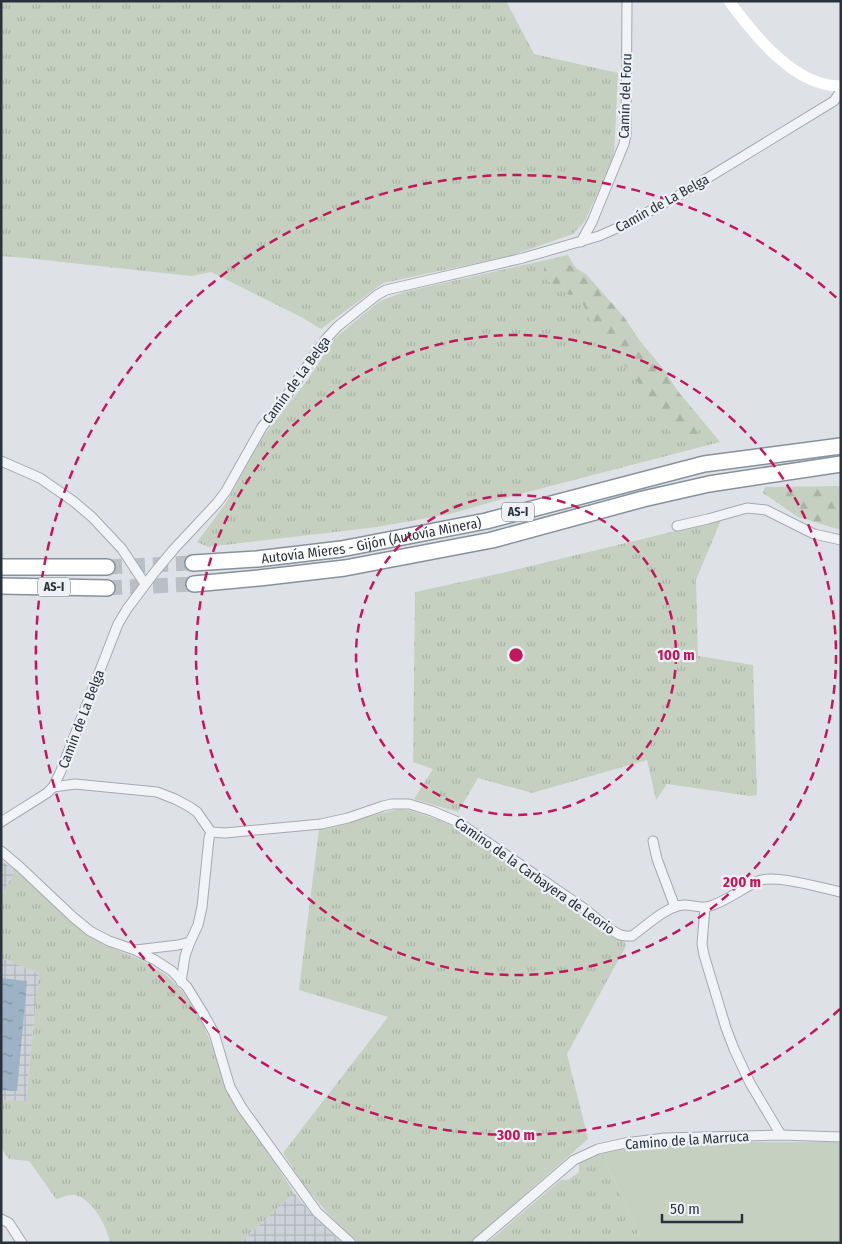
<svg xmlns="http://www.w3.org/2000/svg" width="842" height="1244" font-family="'Fira Sans Condensed',sans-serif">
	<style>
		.industrial { fill: url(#industrial-grid) }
		.grass { fill: url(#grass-tufts) }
		.forest { fill: url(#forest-firs) }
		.garden { fill: #c5d0c0 }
		.water { fill: url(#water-ripples) }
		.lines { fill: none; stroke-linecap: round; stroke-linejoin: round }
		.highway-tunnel { stroke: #babfc5; stroke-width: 15; stroke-dasharray: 15 8; stroke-linecap: butt }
		.street-casing { stroke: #a4a9b1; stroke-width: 11 }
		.highway-casing { stroke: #87919d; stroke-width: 18 }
		.street { stroke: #f1f3f6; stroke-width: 9 }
		.secondary { stroke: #fff; stroke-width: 11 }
		.highway { stroke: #fff; stroke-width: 15 }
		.ring { fill: none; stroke: #c2185b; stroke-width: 2.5; stroke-dasharray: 9 6 }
		.labels { text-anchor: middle; stroke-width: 4.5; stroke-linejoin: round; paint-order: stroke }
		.shield { fill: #eef1f5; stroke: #646b74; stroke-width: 1 }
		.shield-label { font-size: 12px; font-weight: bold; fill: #29313d }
		.street-label { font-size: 14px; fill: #29313d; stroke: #eef1f5 }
		.centre { fill: #c2185b; stroke: #eef1f5; stroke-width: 2.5 }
		.ring-label { font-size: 15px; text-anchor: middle; font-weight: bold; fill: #c2185b; stroke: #eef1f5; stroke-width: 4.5; stroke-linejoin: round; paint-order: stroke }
	</style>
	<defs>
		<pattern id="industrial-grid" width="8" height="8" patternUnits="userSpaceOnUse" patternTransform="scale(1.25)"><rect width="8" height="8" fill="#cdd2d9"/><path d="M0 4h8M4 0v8" fill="none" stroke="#b0b5bb"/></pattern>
		<pattern id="grass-tufts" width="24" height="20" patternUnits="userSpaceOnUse" patternTransform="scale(1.25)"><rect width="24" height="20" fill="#c5d0c0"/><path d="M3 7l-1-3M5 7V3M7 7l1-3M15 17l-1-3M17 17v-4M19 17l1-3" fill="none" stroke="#a9b3a6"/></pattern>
		<pattern id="forest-firs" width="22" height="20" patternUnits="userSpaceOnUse" patternTransform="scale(1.25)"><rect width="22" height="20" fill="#c5d0c0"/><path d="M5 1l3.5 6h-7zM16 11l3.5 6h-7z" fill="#a9b3a6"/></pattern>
		<pattern id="water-ripples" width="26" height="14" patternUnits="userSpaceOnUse" patternTransform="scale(1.25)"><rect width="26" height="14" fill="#9bb3c5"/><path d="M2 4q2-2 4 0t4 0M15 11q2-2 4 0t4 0" fill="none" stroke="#7e92a1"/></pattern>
	</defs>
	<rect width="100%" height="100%" fill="#dee2e7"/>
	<g class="industrial">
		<polygon points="1,861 16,870 1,896"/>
		<polygon points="1,958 39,973 26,1102 1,1100"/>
		<polygon points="294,1193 313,1215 342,1243 240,1243"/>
	</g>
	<g class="grass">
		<polygon points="1,1 506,1 534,54 618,73 614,156 585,221 573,234 510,256 383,283 321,329 301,317 211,272 191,276 26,258 1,256"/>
		<polygon points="568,255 573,264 720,442 516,495 450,514 377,527 208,547 197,542 226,503 264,435 307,381 335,338 380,301 404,292"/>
		<polygon points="721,520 696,580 698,656 753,665 757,795 750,796 667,784 656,800 647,760 532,793 478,778 458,812 414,799 433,769 413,762 415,592 493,575"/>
		<path d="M401 809C428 814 450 824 474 837L603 931 613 938 624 941 626 946 567 1054 588 1139 495 1221 473 1243H359L330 1216 306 1188 283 1153 388 1017 299 990 319 829C347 824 373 814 401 809Z"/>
		<path d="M16 870 56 908 83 932 105 945 141 960 166 975 182 991 200 1017 215 1053 222 1073 245 1120 271 1156 294 1193 240 1243H110C107 1226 91 1195 72 1195 67 1195 61 1198 56 1199L29 1161 9 1159 1 1148V1100L26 1101 39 973 1 958V896Z"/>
		<polygon points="601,1152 643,1243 487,1243 561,1180 568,1180 579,1172 579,1163"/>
	</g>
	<g class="forest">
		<polygon points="557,258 586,274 624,317 640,341 665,371 682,398 694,411 702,423 698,434 691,440 683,440 672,435 664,420 655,416 645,402 641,388 634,374 625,366 602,336 589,318 583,304 575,294 569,295 544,278 544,266"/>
		<polygon points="841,486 841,530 798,517 763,493 765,487"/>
	</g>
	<polygon class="garden" points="662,1142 841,1142 841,1243 643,1243 601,1152 642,1143"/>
	<polygon class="water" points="1,978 27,981 17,1091 1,1090"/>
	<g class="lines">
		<g class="highway-tunnel">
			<polyline points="107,567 193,563"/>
			<polyline points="107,588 194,584"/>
		</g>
		<defs>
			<g id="street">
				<polyline points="581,242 592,222 624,144 626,135 627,1"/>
				<polyline points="1,461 40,478 73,501 92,517 122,549 145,584"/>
				<polyline points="677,526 708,519 747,508 766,510 814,534 841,540"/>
				<path d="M53 787 75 784 157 792 175 799 190 807 197 812 211 832 225 833 321 824 348 818 383 806 392 804H409L432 811 458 822 585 909 608 928 620 935 626 936H632C646 926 668 905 684 905 692 905 700 908 707 907 726 902 741 889 758 881 776 874 821 888 841 892"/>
				<polyline points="1,822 47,793 53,787 60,773 118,624 127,609 154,573 174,549 217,503 226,491 262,427 283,401 326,339 337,327 377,295 386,290 523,258 599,236 624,225 683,193 834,101 841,91"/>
				<polyline points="653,841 657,859 675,907"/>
				<polyline points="1,851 20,867 73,917 90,931 109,941 135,950 155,960 172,971 187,987 203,1013 214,1033 230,1087 242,1108 317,1212 351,1243"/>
				<polyline points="705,907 702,944 704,955 726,1028 734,1049 750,1083 781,1135"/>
				<polyline points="136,950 178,945 190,942"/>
				<polyline points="181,982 185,956 190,942 198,925 202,907 209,838 211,832"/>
				<polyline points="1,1219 9,1223 22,1243"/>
				<polyline points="477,1243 574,1160 598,1149 625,1143 665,1138 781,1135 841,1137"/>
			</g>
			<g id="highway">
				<path id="s1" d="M193 563 257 559 341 549 486 521 704 464 841 446"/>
				<polyline points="1,567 107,567"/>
				<polyline points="194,584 259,578 345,568 492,540 643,499 709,484 841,464"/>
				<polyline points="1,586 107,588"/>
			</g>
		</defs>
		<use href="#street" class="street-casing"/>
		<use href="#highway" class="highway-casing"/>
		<use href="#street" class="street"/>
		<path class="secondary" d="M729 1C754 35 795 87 841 86"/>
		<use href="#highway" class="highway"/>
	</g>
	<g class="ring">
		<circle cx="516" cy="655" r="160"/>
		<circle cx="516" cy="655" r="320"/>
		<path d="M840 1009A480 480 0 1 1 840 301"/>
	</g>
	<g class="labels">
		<g class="shield">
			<rect x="502" y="502.5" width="32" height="19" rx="4"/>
			<rect x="38" y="577.5" width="32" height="19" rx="4"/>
		</g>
		<g class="shield-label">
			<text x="518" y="516">AS-I</text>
			<text x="54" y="591">AS-I</text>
		</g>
		<g class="street-label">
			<text transform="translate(625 96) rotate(-88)" y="5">Camín del Foru</text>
			<text transform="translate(662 203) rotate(-29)" y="5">Camín de La Belga</text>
			<text transform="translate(296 380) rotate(-54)" y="5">Camín de La Belga</text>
			<text dy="5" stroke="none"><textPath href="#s1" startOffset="180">Autovía Mieres - Gijón (Autovía Minera)</textPath></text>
			<text transform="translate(81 719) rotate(-69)" y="5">Camín de La Belga</text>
			<text transform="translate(535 876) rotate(35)" y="5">Camino de la Carbayera de Leorio</text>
			<text transform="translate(687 1140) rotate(-4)" y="5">Camino de la Marruca</text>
		</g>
	</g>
	<circle cx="516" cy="655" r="8" class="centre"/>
	<g class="ring-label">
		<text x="676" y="660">100 m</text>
		<text x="742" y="887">200 m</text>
		<text x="516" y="1140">300 m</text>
	</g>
	<rect width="842" height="1244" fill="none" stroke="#29313d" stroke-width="5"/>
	<path d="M662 1214v8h80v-8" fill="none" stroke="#29313d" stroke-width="2.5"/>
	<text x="670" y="1214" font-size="15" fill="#29313d" stroke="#eef1f5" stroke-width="4" paint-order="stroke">50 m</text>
</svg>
